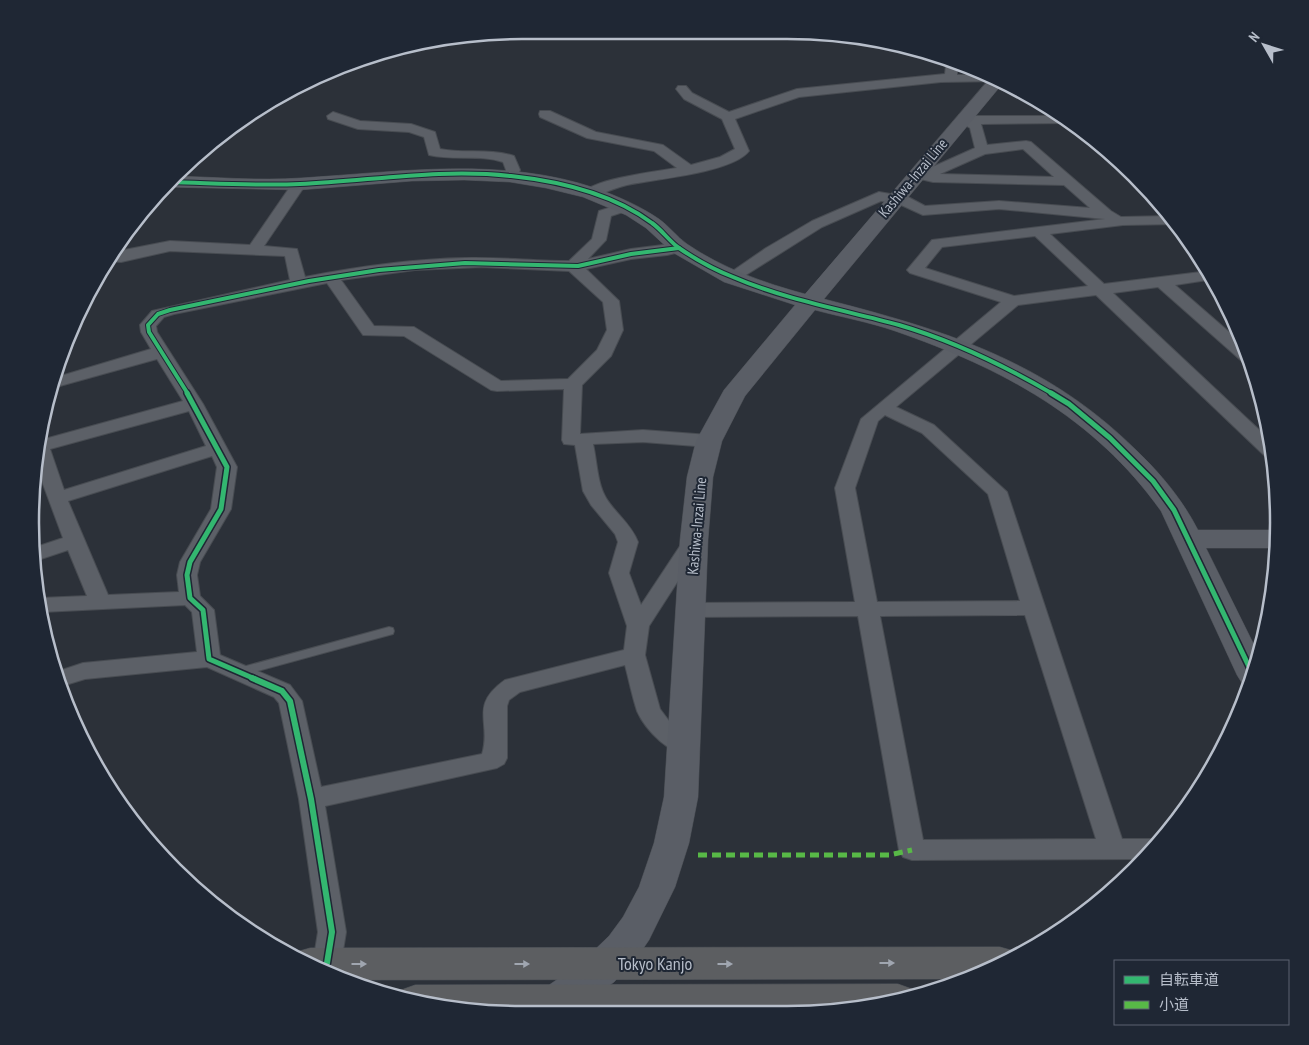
<svg xmlns="http://www.w3.org/2000/svg" width="1309" height="1045" font-family="'PT Sans Narrow','Noto Sans JP',sans-serif">
	<style>
		.lines { fill: none; stroke-linecap: round; stroke-linejoin: round }
		.lane-casing { stroke: #484c52; stroke-width: 2 }
		.street-casing { stroke: #484c52; stroke-width: 2 }
		.secondary-casing { stroke: #484c52; stroke-width: 1 }
		.highway-casing { stroke: #494e55; stroke-width: 1 }
		.lane { fill: #5c6067; fill-rule: evenodd }
		.street { fill: #5c6067; fill-rule: evenodd }
		.secondary { fill: #5a5e66; fill-rule: evenodd }
		.highway { fill: #5c5e61; fill-rule: evenodd }
		.quiet { stroke: #58b947; stroke-width: 5; stroke-dasharray: 9 5; stroke-linecap: butt }
		.cycleway-far2-casing { stroke: #1f2734; stroke-width: 6 }
		.cycleway-far1-casing { stroke: #1f2734; stroke-width: 8 }
		.cycleway-casing { stroke: #1f2734; stroke-width: 9 }
		.cycleway-far2 { stroke: #33b770; stroke-width: 4 }
		.cycleway-far1 { stroke: #33b770; stroke-width: 5 }
		.cycleway { stroke: #33b770; stroke-width: 6 }
		.oneway { fill: #a0a6b0 }
		.labels { text-anchor: middle; stroke-width: 4; stroke-linejoin: round; paint-order: stroke }
		.street-label { font-size: 15px; fill: #b7beca; stroke: #1f2734 }
		.near-street-label { font-size: 18px; fill: #b7beca; stroke: #1f2734 }
		.rim { fill: none; stroke: #b7beca; stroke-width: 2.5 }
	</style>
	<rect width="100%" height="100%" fill="#2c3139"/>
	<g class="lines">
		<defs>
			<polygon id="lane" points="389,627 393,628 394,631 393,634 239,676 235,675 233,672 235,669 239,668"/>
			<g id="street">
				<path d="M947 57 957 62V75H987L1000 81 941 82 799 97 735 119 749 151C732 173 654 179 627 185 614 188 603 194 590 197L585 196 583 193C593 179 659 171 677 168L654 151 587 138 540 117 539 114 540 111H550L596 132 663 145 691 165 720 157 735 149 722 119 684 99 676 89 678 86H686L692 93 729 112 797 89 945 74Z"/>
				<path d="M333 112 360 121 411 124 435 132 440 149C465 154 489 148 514 156L520 170 515 179H505L503 176 506 170 503 162C479 154 454 161 429 155L424 137 409 132 358 129 328 119 327 116Z"/>
				<path d="M963 116H1061L1070 123 981 124 987 145 1026 141 1031 142 1111 211 1121 217 1171 216 1178 224 1123 225 1050 234 1104 284 1209 271 1214 279 1175 285 1244 345 1253 364 1244 363 1158 287 1113 293 1271 441 1274 460 1267 458 1096 295 1018 305 896 407 934 425 1007 492 1122 839H1153L1160 841 1143 859 912 860 903 857 899 850 858 616 690 617 682 615 679 610 682 605 690 603 855 602 835 488 861 419 1001 302 910 273 907 270 932 240 1105 219 999 209 923 215 899 204 881 201 822 227 738 280H726L724 277 766 248 812 221 879 192 908 197 925 206 999 201 1090 208 1064 185 933 182 912 177 910 174 912 171 917 170 926 172 928 169 975 148 970 128 957 120ZM1023 149 1054 177 940 174 985 154ZM1035 236 1088 286 1014 296 925 268 942 247ZM885 415 922 433 988 494 1020 601 877 602 855 488 878 421ZM1025 615 1096 839 923 840 880 616Z"/>
				<path d="M299 180 306 184 264 246 297 249 305 277C356 267 411 259 465 258 500 257 534 261 569 261L592 239 599 211 624 203 629 204 631 207 629 210 611 216 606 240 588 259 631 249 679 243 684 245 687 248 684 251 667 255 631 259 586 269 619 301 623 330 611 356 582 385 580 434 643 430 709 435 716 437 718 441 716 445 709 447 643 442 593 444C597 461 597 483 606 498 616 514 631 524 638 542L629 573 641 605 686 537 693 536 700 537 703 542 649 626 645 655 660 709 672 725 692 740 696 746 692 752C672 759 645 729 637 711 632 696 629 680 625 665L520 692 509 700 507 706V758L504 764 497 768 325 806 346 932 341 963 337 971 329 974 315 966 313 963 318 932 299 799 279 703 274 697 207 667 85 679 62 686 56 672 83 663 197 652 192 612 185 605 42 612 40 598 87 596 68 550 35 561 33 548 63 538 37 468 41 440 183 401 157 359 49 389 54 378 151 349 141 332 140 325 152 311 290 280 285 256 170 251 121 262 108 261 114 252 170 241 250 245 294 181ZM481 267 569 271 603 302 607 330 597 350 568 379 501 381 414 327 374 326 341 280 415 270ZM327 283 363 335 404 336 491 390 497 391 564 389 562 440 564 444 575 445 583 491 591 505 615 534 618 542 609 573 627 626 624 650 505 680C468 706 492 723 482 754L321 787 302 701 290 685 220 655 214 610 200 596 197 575 200 562 231 509 237 467 203 404 157 332 156 326 164 317 174 314ZM189 411 206 446 64 490 50 449ZM212 456 217 467 211 509 180 562 177 575 179 592 108 595 68 501Z"/>
			</g>
			<path id="secondary" d="M991 77 1003 83 824 299C944 330 1045 360 1136 450 1161 474 1182 499 1198 530H1277V548H1206L1260 657 1249 685 1242 683 1237 675 1161 511C1094 417 1002 368 895 331 869 322 841 317 815 310L745 396 722 441 713 477 708 540 698 797 689 843 675 887 649 940 636 959 614 982 571 1015H535L530 1006 536 994 581 963 609 936 623 917 639 887 654 843 664 797 680 540 687 477 696 441 724 390 795 305 724 282 672 252 646 228 626 215 583 197 546 188 510 182 464 180 412 181 299 190 165 187 173 176C215 177 259 181 301 178 400 172 502 156 598 189 619 197 640 206 659 219 669 226 677 237 687 244 722 268 764 283 805 294Z"/>
			<g id="highway">
				<polygon points="1000,947 1014,951 1016,956 959,979 344,980 334,977 295,955 296,952 310,948"/>
				<polygon points="898,984 912,989 916,997 819,1014 522,1015 427,1006 398,997 401,990 415,985"/>
			</g>
		</defs>
		<use href="#lane" class="lane-casing"/>
		<use href="#street" class="street-casing"/>
		<use href="#secondary" class="secondary-casing"/>
		<use href="#highway" class="highway-casing"/>
		<use href="#lane" class="lane"/>
		<use href="#street" class="street"/>
		<use href="#secondary" class="secondary"/>
		<use href="#highway" class="highway"/>
		<polyline class="quiet" points="698,855 889,855 912,850"/>
		<defs>
			<g id="cycleway-far2">
				<path d="M169 182C212 183 257 186 300 184 370 181 440 168 511 176 558 181 613 194 652 223 662 230 669 241 679 248 695 259 715 270 733 277 786 300 844 310 899 325 954 341 1005 366 1053 394"/>
				<polyline points="188,394 149,332 148,325 158,314 170,310 309,281 379,270 465,263 578,266 631,254 679,248"/>
			</g>
			<g id="cycleway-far1">
				<polyline points="187,393 227,467 221,509 190,562 187,575 190,598 203,610 209,659 255,679"/>
				<polyline points="1051,393 1069,404 1110,438 1153,481 1174,510 1253,675"/>
			</g>
			<polyline id="cycleway" points="252,678 282,691 290,701 311,799 332,932 327,963"/>
		</defs>
		<use href="#cycleway-far2" class="cycleway-far2-casing"/>
		<use href="#cycleway-far1" class="cycleway-far1-casing"/>
		<use href="#cycleway" class="cycleway-casing"/>
		<use href="#cycleway-far2" class="cycleway-far2"/>
		<use href="#cycleway-far1" class="cycleway-far1"/>
		<use href="#cycleway" class="cycleway"/>
	</g>
	<defs><path id="oneway-solid" d="M-6-.8H1V-3.2L6.5 0L1 3.2V.8H-6Z" transform="scale(1.25)"/></defs>
	<g class="oneway">
		<use href="#oneway-solid" transform="translate(887 963)"/>
		<use href="#oneway-solid" transform="translate(359 964)"/>
		<use href="#oneway-solid" transform="translate(522 964)"/>
		<use href="#oneway-solid" transform="translate(725 964)"/>
	</g>
	<g class="labels">
		<g class="street-label">
			<text transform="translate(913 178) rotate(-50)" y="5">Kashiwa-Inzai Line</text>
			<text transform="translate(697 526) rotate(-85)" y="5">Kashiwa-Inzai Line</text>
		</g>
		<g class="near-street-label">
			<text x="655" y="970">Tokyo Kanjo</text>
		</g>
	</g>
	<path d="M0 0H1309V1045H0ZM522 39H787A483 483 0 0 1 1270 522V523A483 483 0 0 1 787 1006H522A483 483 0 0 1 39 523V522A483 483 0 0 1 522 39Z" fill="#1f2734" fill-rule="evenodd"/>
	<path class="rim" d="M522 39H787A483 483 0 0 1 1270 522V523A483 483 0 0 1 787 1006H522A483 483 0 0 1 39 523V522A483 483 0 0 1 522 39Z"/>
	<rect x="1114" y="960" width="175" height="65" fill="#1f2734" stroke="#5c6370"/>
	<rect x="1124" y="976" width="25" height="8" fill="#33b770" stroke="#5c6370"/>
	<text x="1159" y="985" font-size="15" fill="#b7beca">自転車道</text>
	<rect x="1124" y="1001" width="25" height="8" fill="#58b947" stroke="#5c6370"/>
	<text x="1159" y="1010" font-size="15" fill="#b7beca">小道</text>
	<g transform="translate(1264 45) rotate(309)" stroke="#1f2734" stroke-width="4" paint-order="stroke">
	<path d="M0-4L9 19L0 12L-9 19Z" fill="#b7beca"/>
	<text y="-8" font-size="14" font-weight="bold" text-anchor="middle" fill="#b7beca">N</text>
	</g>
</svg>
